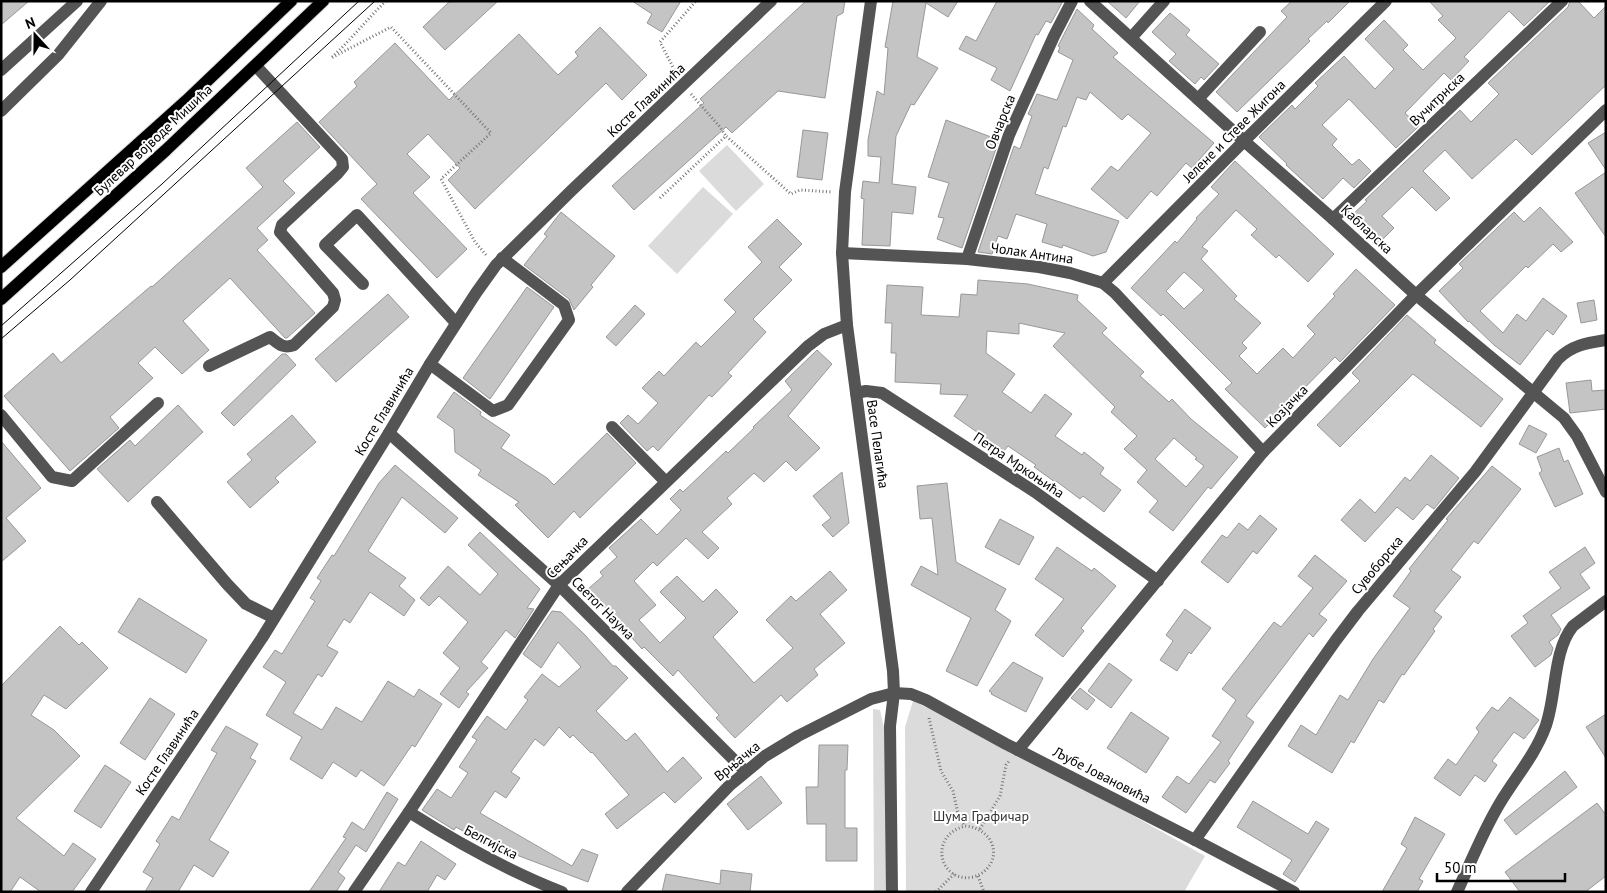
<svg xmlns="http://www.w3.org/2000/svg" width="1607" height="893" font-family="'PT Sans',sans-serif">
	<style>
		.green { fill: #dbdbdb }
		.building { fill: #c4c4c4; stroke: #989898; fill-rule: evenodd }
		.lines { fill: none; stroke-linecap: round; stroke-linejoin: round }
		.major-casing { stroke: #dbdbdb; stroke-width: 14 }
		.path { stroke: #767676; stroke-width: 3; stroke-dasharray: 1 2.5; stroke-linecap: butt }
		.minor { stroke: #545454; stroke-width: 12 }
		.major { stroke: #000; stroke-width: 12 }
		.tram { stroke: #000; stroke-width: 1 }
		.labels { text-anchor: middle; stroke-width: 4; stroke-linejoin: round; paint-order: stroke }
		.street-label { font-size: 14px; fill: #000; stroke: #fff }
		.park-label { font-size: 14px; fill: #323232; stroke: #fff }
	</style>
	<rect width="100%" height="100%" fill="#fff"/>
	<g class="green">
		<polygon points="727,145 764,184 736,211 699,171"/>
		<polygon points="703,187 733,214 677,274 648,246"/>
		<polygon points="913,701 1020,752 1205,856 1184,892 906,892 905,727"/>
		<polygon points="873,709 880,710 885,732 887,892 874,892"/>
	</g>
	<g class="building">
		<polygon points="1,1 29,1 1,25"/>
		<polygon points="450,1 498,1 445,50 423,27"/>
		<polygon points="632,1 681,1 662,32 647,23 652,14"/>
		<polygon points="806,1 845,1 843,13 837,16 825,98 778,91 732,133 726,127 634,210 612,186 704,103 700,99"/>
		<polygon points="893,1 958,1 948,17 926,3 917,57 938,68 914,105 911,104 896,136 892,184 916,187 913,214 892,212 890,246 862,245 864,199 861,198 863,181 879,183 881,157 868,156 868,140 877,91 884,95 888,48 885,47"/>
		<polygon points="997,1 1063,1 1051,23 1046,21 1038,35 1036,34 1010,91 991,80 997,68 959,49 966,36 976,41"/>
		<polygon points="1107,1 1140,1 1126,18"/>
		<polygon points="1292,1 1350,1 1328,23 1327,21 1308,39 1310,41 1237,112 1216,92 1287,17 1281,11"/>
		<polygon points="1429,1 1550,1 1524,26 1509,11 1464,57 1469,61 1451,80 1444,73 1405,113 1419,126 1396,148 1349,99 1322,125 1337,139 1332,145 1352,165 1359,159 1371,171 1354,188 1343,178 1323,199 1286,165 1287,164 1259,137 1292,105 1295,109 1318,86 1315,83 1344,56 1375,89 1394,69 1365,39 1384,20 1408,45 1403,50 1423,70 1456,38 1438,20 1443,16"/>
		<polygon points="1570,1 1578,1 1594,18 1606,6 1606,85 1532,155 1516,139 1472,179 1445,150 1423,171 1450,198 1436,211 1412,187 1382,216 1394,228 1378,244 1351,216 1367,201 1365,200 1460,110 1471,122 1499,94 1488,83 1568,7"/>
		<polygon points="1077,9 1094,25 1092,29 1118,53 1113,57 1214,143 1192,168 1186,163 1157,196 1151,191 1127,219 1091,189 1111,166 1118,171 1151,133 1128,114 1122,120 1090,92 1086,100 1077,97 1066,127 1063,126 1048,169 1044,167 1035,194 1119,221 1106,252 1093,256 1063,245 1062,248 1042,242 1047,224 1016,214 1007,239 998,236 992,254 978,252 1014,146 1020,149 1032,116 1028,114 1037,94 1057,100 1073,60 1058,52 1060,47 1058,46"/>
		<polygon points="1170,13 1190,30 1186,35 1219,64 1204,80 1201,77 1195,84 1169,61 1176,54 1152,32"/>
		<polygon points="600,27 647,75 622,100 606,83 475,209 448,180 460,168 428,134 407,154 430,177 413,193 467,249 437,278 361,199 377,184 319,122 357,86 354,82 395,43 449,100 519,34 558,75 578,56 575,52"/>
		<polygon points="946,120 999,140 962,248 937,239 944,218 938,217 949,183 928,177"/>
		<polygon points="297,122 320,147 283,181 295,193 257,228 268,240 257,250 315,313 287,338 285,338 230,278 183,321 209,350 182,374 155,347 138,363 153,378 110,417 119,428 70,471 4,396 53,353 61,363 151,286 152,287 263,187 246,168"/>
		<polygon points="803,130 828,133 822,180 797,177"/>
		<polygon points="1606,132 1606,170 1588,143"/>
		<path d="M1235 161 1334 254 1308 282 1279 255 1276 258 1251 235 1257 229 1236 210 1202 247 1208 251 1201 259 1237 296 1234 299 1261 323 1242 343 1247 348 1239 356 1257 374 1283 348 1293 358 1315 334 1307 326 1335 296 1333 294 1356 269 1395 305 1340 362 1335 357 1265 428 1225 389 1232 383 1163 314 1161 316 1131 288 1175 241 1177 243 1197 219 1196 218 1219 194 1211 187ZM1184 272 1204 290 1184 309 1166 291Z"/>
		<polygon points="1606,172 1606,237 1575,193"/>
		<polygon points="1540,207 1573,242 1561,252 1553,244 1528,268 1526,266 1480,311 1503,333 1517,314 1526,321 1543,298 1567,316 1553,335 1547,330 1520,365 1494,345 1469,321 1468,322 1439,291 1463,268 1459,264 1514,212 1524,222"/>
		<polygon points="561,212 615,256 591,285 593,287 574,310 569,299 524,265 547,236 544,234"/>
		<polygon points="777,219 802,244 779,267 792,280 753,319 766,332 728,373 732,376 712,397 709,395 658,451 653,446 647,451 620,423 628,415 638,424 658,403 642,388 659,371 664,376 696,342 701,347 736,312 724,300 762,262 748,247"/>
		<path d="M978 280 1028 284 1078 295 1077 300 1107 328 1102 333 1144 372 1140 376 1169 402 1172 399 1191 419 1238 457 1211 489 1208 487 1173 531 1149 512 1158 501 1137 482 1147 470 1124 449 1137 436 1111 412 1115 407 1053 346 1065 333 1019 323V334L987 331 986 353 1015 374 1002 392 1031 413 1045 394 1072 414 1055 436 1082 455 1084 452 1104 468 1100 474 1121 490 1104 512 1083 496 1080 499 1056 481 1055 482 1034 467 1036 465 1008 446 1004 451 954 416 968 395 940 394 941 384 895 382 896 353H891L892 323H885L887 285 923 287 921 315 959 317 961 294 977 295ZM1174 438 1197 458 1195 459 1204 466 1186 487 1155 459Z"/>
		<polygon points="527,287 554,307 490,399 463,378"/>
		<polygon points="388,294 409,317 336,382 315,359"/>
		<polygon points="1594,300 1597,320 1581,323 1577,303"/>
		<polygon points="635,305 645,314 616,346 606,337"/>
		<polygon points="1407,315 1436,340 1434,343 1503,399 1481,427 1413,374 1340,447 1317,425 1360,381 1352,373"/>
		<polygon points="817,350 832,364 788,416 820,448 796,471 786,461 764,482 754,473 727,498 732,504 702,532 719,548 708,559 686,538 657,566 653,562 634,581 656,605 639,620 660,643 686,618 660,592 677,576 703,602 716,589 738,612 713,637 754,683 793,648 766,620 791,596 796,601 830,571 847,590 820,614 845,643 814,669 818,675 787,702 781,695 735,738 716,718 719,715 678,670 673,676 644,647 642,649 588,589 603,576 600,572 617,557 609,548 641,519 657,535 681,510 670,499 680,489 683,492 726,451 728,453 754,428 753,427 792,390 785,381"/>
		<polygon points="282,354 286,354 296,365 234,426 221,413"/>
		<polygon points="1591,380 1592,391 1606,390 1606,409 1570,413 1566,383"/>
		<polygon points="454,392 481,412 480,415 510,435 501,448 547,478 554,485 607,433 636,463 580,518 574,511 548,538 515,505 519,502 478,475 481,470 455,452 454,429 437,417"/>
		<polygon points="178,405 203,432 128,502 97,469 130,440 135,446"/>
		<polygon points="292,415 316,442 275,478 279,482 250,508 227,482 252,460 247,454"/>
		<polygon points="1529,425 1547,434 1536,453 1519,444"/>
		<polygon points="1,441 41,488 6,518 26,541 1,562"/>
		<polygon points="1559,448 1564,462 1568,460 1583,494 1555,507 1539,473 1542,471 1537,457"/>
		<polygon points="1431,455 1459,478 1434,509 1427,504 1413,520 1397,507 1365,542 1341,520 1360,499 1375,513 1405,477 1410,481"/>
		<polygon points="395,465 458,518 445,533 402,497 368,551 406,578 399,586 415,600 404,616 370,592 350,623 344,619 327,646 338,652 322,677 318,674 293,713 322,730 336,707 362,722 388,681 414,697 419,689 442,704 415,747 412,745 384,786 361,770 356,777 333,762 322,779 290,759 302,737 266,715 286,682 263,667 275,650 282,654 315,601 310,598 321,581 317,578 332,555 334,556 379,483"/>
		<polygon points="1492,466 1521,489 1478,544 1474,541 1451,570 1461,577 1434,611 1442,617 1433,629 1435,631 1404,675 1402,674 1384,703 1379,700 1354,743 1351,741 1332,773 1288,746 1301,725 1316,735 1340,695 1348,700 1373,659 1410,608 1393,596 1411,571 1409,569 1448,520 1446,519"/>
		<polygon points="842,472 849,523 833,537 822,525 831,518 813,496"/>
		<polygon points="947,483 956,562 1006,589 995,610 1011,621 977,686 946,671 971,618 911,585 921,566 938,575 932,518 920,519 917,486"/>
		<polygon points="1260,515 1277,529 1257,554 1253,551 1228,583 1201,562 1222,535 1227,538 1239,523 1248,530"/>
		<polygon points="1000,519 1034,537 1019,565 985,547"/>
		<polygon points="480,532 540,589 527,608 534,609 515,638 506,630 481,662 488,668 466,692 469,694 459,708 440,694 460,668 443,653 468,622 439,596 429,606 420,598 448,566 480,595 498,574 468,545"/>
		<polygon points="1057,547 1092,571 1094,568 1116,586 1081,628 1084,631 1063,657 1035,635 1064,599 1035,579"/>
		<polygon points="1585,547 1595,563 1580,574 1590,588 1551,615 1561,629 1558,635 1549,642 1553,648 1551,655 1535,667 1511,636 1528,623 1523,616 1561,588 1549,572"/>
		<polygon points="1315,555 1347,581 1319,614 1327,620 1313,637 1309,633 1246,716 1254,722 1228,761 1230,763 1215,783 1210,780 1186,813 1162,797 1177,776 1189,784 1221,742 1212,736 1236,700 1222,689 1274,622 1281,627 1313,588 1298,576"/>
		<polygon points="139,598 207,640 186,673 118,632"/>
		<polygon points="1185,609 1211,628 1191,654 1189,652 1177,671 1160,660 1173,641 1166,635"/>
		<polygon points="552,611 561,612 584,634 613,666 616,666 628,678 596,711 626,741 635,733 667,772 683,757 702,778 675,803 664,792 617,829 605,814 629,795 592,752 591,753 573,735 570,738 559,727 544,746 535,739 511,772 520,778 506,798 495,791 480,813 572,866 582,849 598,855 588,882 482,842 456,827 454,830 422,810 437,789 451,798 468,773 459,767 477,740 472,737 487,716 506,730 528,700 524,697 542,674 559,687 581,667 558,642 541,668 523,654"/>
		<polygon points="60,626 79,645 82,642 108,668 66,709 44,695 31,715 54,730 80,756 16,818 64,856 73,843 96,859 72,892 41,892 20,877 10,892 1,892 1,686"/>
		<polygon points="1013,662 1043,678 1026,712 991,694 992,693 989,691"/>
		<polygon points="1109,663 1132,680 1111,708 1088,691"/>
		<polygon points="1080,688 1095,700 1087,710 1071,698"/>
		<polygon points="1510,697 1539,720 1524,739 1514,732 1492,761 1497,765 1485,782 1475,775 1460,796 1434,778 1448,759 1456,765 1479,732 1476,728 1492,707 1498,711"/>
		<polygon points="150,698 175,714 145,760 120,743"/>
		<polygon points="1131,712 1169,738 1146,773 1107,748"/>
		<polygon points="1606,714 1606,758 1586,727"/>
		<polygon points="226,726 258,744 250,758 256,761 209,840 229,852 213,877 194,865 178,892 145,892 153,878 143,872 160,844 156,841 172,816 179,820 217,753 211,750"/>
		<polygon points="819,745 848,745 847,770 845,770 845,828 857,828 857,861 826,861 826,824 807,824 806,787 818,787"/>
		<polygon points="105,765 131,782 101,828 74,811"/>
		<polygon points="1565,771 1577,787 1516,835 1504,820"/>
		<polygon points="761,776 782,803 748,830 727,804"/>
		<polygon points="387,792 398,799 366,852 356,845 338,872 345,878 336,892 309,892 346,838 343,837 352,822 364,830"/>
		<polygon points="1253,801 1308,834 1316,821 1329,829 1295,882 1283,874 1292,860 1237,827"/>
		<polygon points="1597,803 1606,815 1606,876 1585,892 1520,892 1505,872"/>
		<polygon points="1415,817 1445,834 1419,879 1423,881 1417,892 1382,892 1407,848 1401,844"/>
		<polygon points="421,841 456,864 445,880 437,875 427,892 379,892 398,862 405,866"/>
		<polygon points="721,870 752,874 750,892 662,892 666,874 720,884"/>
	</g>
	<g class="lines">
		<defs>
			<g id="major">
				<polyline points="1,267 186,101 291,1"/>
				<polyline points="1,299 166,150 323,1"/>
			</g>
		</defs>
		<use href="#major" class="major-casing"/>
		<g class="path">
			<path d="M386 1C367 19 351 40 331 58L391 27 491 133 441 179 475 242 487 256"/>
			<polyline points="676,73 660,42 696,1"/>
			<polyline points="691,94 720,127 726,136"/>
			<polyline points="660,198 726,136 791,194 800,190 832,192"/>
			<path d="M929 718 941 771 953 791 959 818 965 826C984 827 1000 844 991 863 987 870 981 875 973 877 940 884 927 836 965 826"/>
			<polyline points="980,829 1000,796 1006,765 1010,760"/>
			<polyline points="978,876 984,892"/>
			<polyline points="936,892 954,874"/>
		</g>
		<g class="minor">
			<polyline points="871,1 845,192 842,253 847,325 893,671 894,693 890,726 892,892"/>
			<polyline points="1090,1 1244,141 1333,219 1416,295 1564,418 1577,436 1606,492"/>
			<polyline points="1131,38 1164,1"/>
			<polyline points="1,70 77,1"/>
			<polyline points="1198,99 1260,32"/>
			<polyline points="1,111 58,55 101,1"/>
			<polyline points="1333,219 1562,1"/>
			<polyline points="842,253 967,259 1039,267 1070,273 1103,283 1115,293 1263,452"/>
			<polyline points="967,259 1009,135 1054,36 1072,1"/>
			<polyline points="1103,283 1244,141 1386,1"/>
			<polyline points="363,284 325,245 357,215 456,323"/>
			<polyline points="430,364 493,411 508,405 569,320 564,305 502,258"/>
			<path d="M209 366 270 337C279 344 283 349 294 345L333 307 335 300 333 293 280 232 282 225 338 173 343 167 342 159 256 66"/>
			<polyline points="856,393 866,391 882,393 1035,492 1158,581"/>
			<polyline points="1,415 52,477 72,481 158,403"/>
			<polyline points="612,427 665,481"/>
			<polyline points="389,433 559,585 745,771"/>
			<polyline points="157,502 227,584 246,604 274,618"/>
			<polyline points="1018,750 1263,452 1416,295 1606,110"/>
			<path d="M409 812C458 843 508 871 562 892"/>
			<path d="M1195 840 1336 640 1358 611 1475 472 1558 359C1572 345 1587 343 1606 340"/>
			<polyline points="91,892 262,638 389,433 430,364 476,293 496,265 571,191 771,1"/>
			<polyline points="354,892 409,812 559,585 808,346 824,334 847,325"/>
			<polyline points="627,892 729,786 765,756 798,736 871,699 894,693 911,694 926,700 1006,744 1195,840 1294,892"/>
			<path d="M1457 892C1471 862 1483 831 1500 803 1515 778 1535 755 1545 728 1557 697 1552 652 1573 626L1606 601"/>
		</g>
		<use href="#major" class="major"/>
		<g class="tram">
			<polyline points="1,326 162,184 359,1"/>
			<polyline points="1,339 70,280 375,1"/>
		</g>
	</g>
	<g class="labels">
		<g class="street-label">
			<text transform="translate(1437 99) rotate(-44)" y="5">Вучитрнска</text>
			<text transform="translate(646 100) rotate(-43)" y="5">Косте Главинића</text>
			<text transform="translate(1000 122) rotate(-68)" y="5">Овчарска</text>
			<text transform="translate(1234 131) rotate(-45)" y="5">Јелене и Стеве Жигона</text>
			<text transform="translate(153 140) rotate(-43)" y="5">Булевар војводе Мишића</text>
			<text transform="translate(1367 229) rotate(43)" y="5">Кабларска</text>
			<text transform="translate(1032 253) rotate(8)" y="5">Чолак Антина</text>
			<text transform="translate(1287 406) rotate(-46)" y="5">Козјачка</text>
			<text transform="translate(384 411) rotate(-59)" y="5">Косте Главинића</text>
			<text transform="translate(878 444) rotate(82)" y="5">Васе Пелагића</text>
			<text transform="translate(1019 465) rotate(34)" y="5">Петра Мркоњића</text>
			<text transform="translate(567 557) rotate(-46)" y="5">Сењачка</text>
			<text transform="translate(1377 565) rotate(-50)" y="5">Сувоборска</text>
			<text transform="translate(603 608) rotate(45)" y="5">Светог Наума</text>
			<text transform="translate(167 752) rotate(-56)" y="5">Косте Главинића</text>
			<text transform="translate(737 761) rotate(-39)" y="5">Врњачка</text>
			<text transform="translate(1102 775) rotate(27)" y="5">Љубе Јовановића</text>
			<text transform="translate(491 842) rotate(27)" y="5">Белгијска</text>
		</g>
		<g class="park-label">
			<text x="981" y="821">Шума Графичар</text>
		</g>
	</g>
	<rect width="1607" height="893" fill="none" stroke="#000000" stroke-width="5"/>
	<g transform="translate(35 35) rotate(339)" stroke="#ffffff" stroke-width="4" paint-order="stroke">
	<path d="M0-4L9 19L0 12L-9 19Z" fill="#000000"/>
	<text y="-8" font-size="14" font-weight="bold" text-anchor="middle" fill="#000000">N</text>
	</g>
	<path d="M1437 873v8h128v-8" fill="none" stroke="#000000" stroke-width="2.5"/>
	<text x="1444" y="873" font-size="15" fill="#000000" stroke="#ffffff" stroke-width="4" paint-order="stroke">50 m</text>
</svg>
